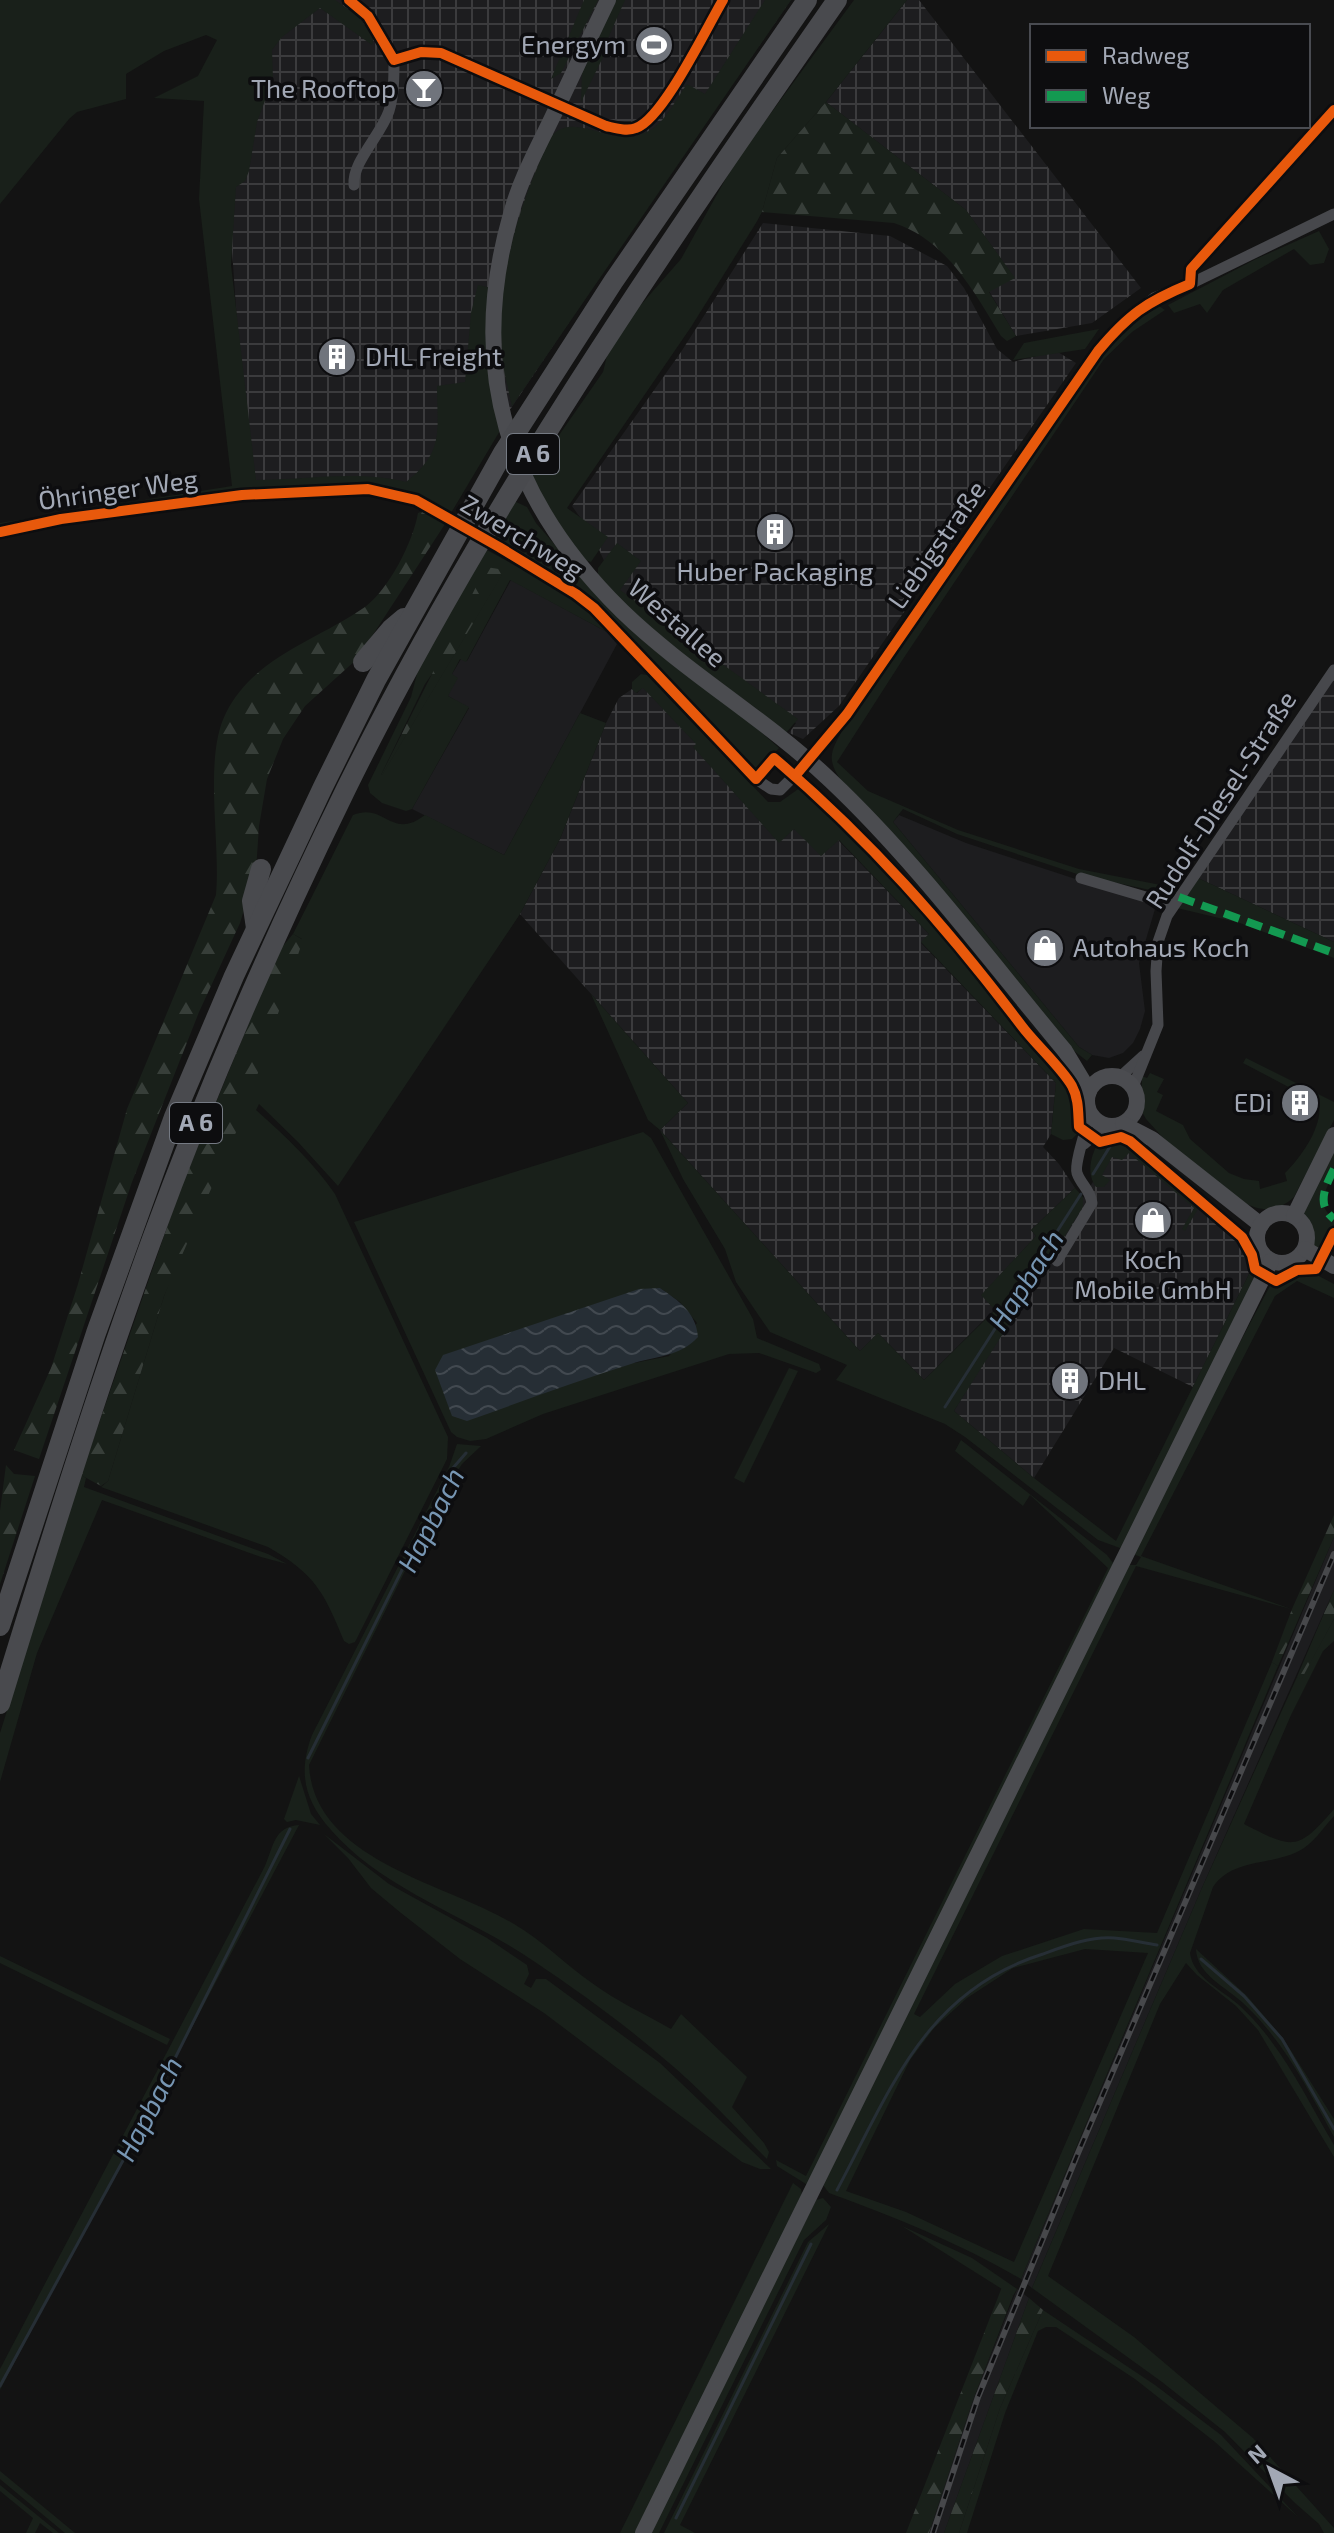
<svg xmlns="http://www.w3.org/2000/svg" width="1334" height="2533" font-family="'Exo 2',sans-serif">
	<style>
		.built { fill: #1d1d1f }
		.industrial { fill: url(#industrial-grid) }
		.green { fill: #19201a; fill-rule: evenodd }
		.forest { fill: url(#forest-firs) }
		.water { fill: url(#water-waves) }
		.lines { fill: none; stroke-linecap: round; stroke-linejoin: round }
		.stream { stroke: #262e35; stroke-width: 3 }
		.minor { stroke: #47484c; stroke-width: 11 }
		.secondary { stroke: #4b4c50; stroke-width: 16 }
		.motorway { stroke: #494a4e; stroke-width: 20 }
		.rail-casing { stroke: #47484b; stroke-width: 6 }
		.rail { stroke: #0d0d0f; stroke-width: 3; stroke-dasharray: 9; stroke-linecap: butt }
		.quiet { stroke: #139951; stroke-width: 8; stroke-dasharray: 16 8; stroke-linecap: butt }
		.cycleway-casing { stroke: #0d0d0f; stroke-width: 15 }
		.cycleway { stroke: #e8590c; stroke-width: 10 }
		.labels { text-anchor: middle; stroke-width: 7; stroke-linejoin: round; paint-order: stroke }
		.shield { fill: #0d0d0f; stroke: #757a83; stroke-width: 2 }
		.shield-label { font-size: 24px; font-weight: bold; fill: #a2a8b5 }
		.poi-label { font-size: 26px; fill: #a2a8b5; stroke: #0d0d0f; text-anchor: end }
		.street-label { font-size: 26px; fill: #a2a8b5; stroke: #0d0d0f }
		.water-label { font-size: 28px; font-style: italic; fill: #7796b3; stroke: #0d0d0f }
	</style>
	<defs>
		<pattern id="industrial-grid" width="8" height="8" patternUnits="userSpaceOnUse" patternTransform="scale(2)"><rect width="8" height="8" fill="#1d1d1f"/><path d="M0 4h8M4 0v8" fill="none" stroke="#3b3b3d"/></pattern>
		<pattern id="forest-firs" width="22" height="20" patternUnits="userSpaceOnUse" patternTransform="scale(2)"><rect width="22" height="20" fill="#19201a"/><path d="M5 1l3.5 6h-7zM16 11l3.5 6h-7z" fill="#373e39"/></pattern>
		<pattern id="water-waves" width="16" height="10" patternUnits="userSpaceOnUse" patternTransform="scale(2)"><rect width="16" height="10" fill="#262e35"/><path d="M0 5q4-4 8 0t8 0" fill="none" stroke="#424950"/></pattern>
	</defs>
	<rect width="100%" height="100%" fill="#131313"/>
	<g class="built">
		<polygon points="511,580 607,632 617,644 504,855 412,809 469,708 448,696 452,674 461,659 467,661"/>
		<polygon points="899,815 966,843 1146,902 1155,909 1139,963 1145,1011 1140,1029 1133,1043 1123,1053 1109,1058 1092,1055 1079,1047 893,822"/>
		<polygon points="1334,1537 1334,1590 1201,1890 1032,2288 1021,2279"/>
		<polygon points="1017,2289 1029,2298 944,2533 929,2533 973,2400"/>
	</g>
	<g class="industrial">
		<polygon points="279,0 791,0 650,202 489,441 418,493 248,483 232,249 233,173"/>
		<polygon points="907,0 919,0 1141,288 1092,323 1016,336 989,291 1014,277 966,210 826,102"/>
		<polygon points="763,223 890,236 947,266 964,288 997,349 1013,362 1056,351 1076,363 839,706 803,739 789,733 796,723 619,594 592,534 572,506 681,352"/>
		<polygon points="1334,678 1334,942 1198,878"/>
		<polygon points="643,687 697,744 694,747 779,842 793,829 838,840 929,934 921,943 1056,1083 1051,1134 1043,1147 1059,1164 1075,1188 1031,1230 1036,1236 982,1295 995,1309 924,1380 878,1333 860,1351 660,1130 688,1103 520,914 560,839 606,723 619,698 632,689 637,693"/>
		<polygon points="1119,1139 1239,1237 1250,1258 1250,1272 1193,1387 1114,1348 1034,1478 954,1411"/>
	</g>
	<g class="green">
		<path d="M0 0H335L358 16 374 37 372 45 320 8 282 37 272 50 273 79 257 122 249 171 245 181 236 187 231 265 256 480C307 480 355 470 406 482 445 452 437 430 437 386L465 382 471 313 478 285 496 289 504 424 448 518 416 500 368 489 299 492 0 530V523L232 486 199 199 204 101 154 98 198 76 217 40 206 35 164 51 126 74V99L77 112 69 119 0 204Z"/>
		<polygon points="584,0 598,0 561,73 551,79"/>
		<polygon points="615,0 625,0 605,45 606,51 581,102 582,73"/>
		<path d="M765 0H791L512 406C509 392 505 378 503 364 493 287 518 205 551 137 575 108 613 153 652 129 666 120 677 98 687 84L705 94Z"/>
		<polygon points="854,0 907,0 826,102 777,158 762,212 756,223 691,327 567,508 608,537 591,562 582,559 546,506 532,474 603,372 611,339 681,259 735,162"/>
		<polygon points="1319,231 1329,249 1324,263 1310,265 1294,249 1223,290 1207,313 1200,304 1174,313 1168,305 1256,259"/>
		<path d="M1156 304 1165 310 1132 332 1104 359 903 659 837 762 868 791 958 830 1079 869 1171 887 1164 893 1080 875 957 834 903 809 893 822 1079 1047 1092 1055 1087 1061 1065 1044 843 783C823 756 833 749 847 722L1100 356Z"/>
		<polygon points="1099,329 1085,349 1013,360 1024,343"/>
		<polygon points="514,501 527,507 536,523 575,568 779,748 757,772 594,604 491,538"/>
		<polygon points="617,543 641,561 620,590 798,719 786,733 757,709 665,642 598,579 598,568"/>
		<path d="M485 549 572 596 591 610 607 632 510 580 466 662 460 659 452 674 458 678 448 696 469 707 412 809 406 811 382 803 370 793 368 785 411 697 419 666ZM504 571 382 775H381L425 684Z"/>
		<polygon points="641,674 647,675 768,802 780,802 801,787 828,808 912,895 1069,1086 1079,1132 1072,1139 1063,1140 1051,1134 1056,1083 921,942 929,934 839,840 821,856 794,829 779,843 693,747 696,744 643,688 636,693 632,689 632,682"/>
		<path d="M580 713 606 723 560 839 520 914 338 1186 298 1142 259 1104 256 1110C285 1136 313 1162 335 1194L448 1437 447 1459 355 1642 349 1644 344 1641C324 1592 315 1574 268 1547L101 1487 108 1481 164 1296 302 939 293 934 353 815C385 802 391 841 425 815L504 855Z"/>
		<polygon points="1198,878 1334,942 1334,958 1240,923 1177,908"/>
		<polygon points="591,994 688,1103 660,1130 860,1351 878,1333 924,1380 995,1310 981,1295 1036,1236 1031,1230 1075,1188 1083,1197 1083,1207 954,1411 1034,1478 1116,1541 1250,1272 1257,1275 1128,1541 1120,1548 1098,1540 965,1437 945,1424 836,1380 847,1365 770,1332 736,1282 725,1249 683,1179 660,1130 648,1120"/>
		<path d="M1246 1058 1334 1102V1120L1294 1197C1277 1213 1260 1212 1241 1201L1166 1141 1146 1119 1141 1110 1142 1076 1147 1078 1150 1073 1164 1079 1157 1092 1163 1095 1156 1111 1183 1125 1190 1139 1229 1173 1244 1179 1259 1181 1260 1189 1287 1181 1285 1173C1301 1157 1323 1127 1319 1103L1243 1063Z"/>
		<path d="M643 1132 651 1138 753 1319 757 1338 819 1364 821 1370 816 1373 759 1353 729 1354 543 1414 486 1439 470 1441 457 1437 451 1432 354 1222ZM660 1288 680 1302 697 1323 669 1356 634 1363Z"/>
		<path d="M1334 1135C1334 1145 1334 1157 1334 1167 1331 1187 1312 1202 1334 1219V1233L1321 1258 1305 1249 1307 1231 1294 1216Z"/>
		<path d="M1119 1139 1139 1151 1202 1202 1185 1231 1182 1229 1194 1208 1129 1153 1122 1160 1112 1157 1102 1175 1110 1180 1104 1187H1096C1087 1175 1090 1158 1097 1145L1101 1146Z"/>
		<path d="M1304 1271 1313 1273 1334 1284V1298L1297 1281 1275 1296 1141 1556 1291 1609 1136 1566 914 2014 920 2017 955 1984 1002 1956 1084 1929 1157 1933 1272 1662 1278 1666 1021 2279C959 2243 895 2217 829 2193L823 2185 1128 1565H1136L1141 1557 1133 1554 1204 1410 1271 1284H1277L1281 1279ZM1085 1949 1148 1953 1014 2262 906 2212 846 2191 910 2060 934 2028 967 1998 1013 1968Z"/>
		<polygon points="789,1368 798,1371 744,1483 734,1478"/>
		<polygon points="961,1440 1107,1555 1113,1563 1111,1575 812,2181 806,2184 777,2166 776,2160 806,2176 1108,1568 1030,1495 1023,1506 955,1451"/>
		<path d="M457 1444 481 1446 462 1464 444 1492 309 1765C314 1861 446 1883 514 1924 542 1940 566 1965 592 1983 616 2001 645 2014 671 2029L681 2014 747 2077 732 2107 764 2143 769 2152 767 2159C733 2125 700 2088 662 2057 623 2023 578 1991 535 1962 470 1917 383 1890 331 1830 304 1800 298 1772 312 1735L449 1467Z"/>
		<polygon points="81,1475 86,1478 84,1487 268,1554 287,1564 261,1557 102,1500 37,1653 0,1782 0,1733"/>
		<path d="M1334 1619V1641L1323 1651 1291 1715 1244 1824C1293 1849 1297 1852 1334 1809V1816C1323 1828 1313 1844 1299 1851 1270 1866 1233 1858 1213 1887L1190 1953C1193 1978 1223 1990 1240 2006 1282 2045 1305 2096 1334 2145V2157L1258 2030 1236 2006 1197 1975 1186 1963 1160 2004 1048 2276 1134 2337 1253 2438 1334 2528V2533H1324L1319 2524 1295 2503 1225 2432 1162 2382 1032 2288 1201 1890 1297 1677 1301 1679Z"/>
		<polygon points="299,1776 311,1814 320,1825 296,1820 287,1822 284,1819"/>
		<path d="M299 1825 0 2390V2369L265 1866C274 1845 274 1827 299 1825Z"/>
		<polygon points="324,1834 389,1884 487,1938 527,1965 529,1974 524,1984 531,1988 536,1979 546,1979 660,2063 771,2169 760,2169 742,2162 544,2013 460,1959 401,1913 371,1888 348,1858"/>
		<path d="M1196 1949 1247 1996 1283 2038 1334 2119V2137C1308 2089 1284 2041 1243 2003 1226 1987 1197 1975 1196 1949Z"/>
		<polygon points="0,1956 170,2039 167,2045 0,1963"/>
		<polygon points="793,2183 801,2189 803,2200 636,2533 620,2533"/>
		<polygon points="823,2198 831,2207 826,2220 804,2240 659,2533 650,2533 816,2200"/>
		<polygon points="829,2224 680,2525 695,2533 664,2533 808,2242"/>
		<polygon points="902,2226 972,2258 1017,2289 1013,2296"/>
		<polygon points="1043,2310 1155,2385 1221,2435 1298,2517 1215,2442 1135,2379 1056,2327 1046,2327 1038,2331 1005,2413 967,2533 959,2533 1000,2408"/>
		<polygon points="0,2471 75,2533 65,2533 0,2479"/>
		<polygon points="0,2485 59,2533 53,2533 40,2523 35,2533 26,2533 33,2518 0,2491"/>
	</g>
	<g class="forest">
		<path d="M826 102 966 210 1015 278 989 292 1016 336 1007 341 1001 336C974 292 947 240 894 223L762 212 777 158Z"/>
		<path d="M423 511 445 524 357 659 305 706 283 739 267 779 259 826 256 870 240 923 199 1012 132 1182 39 1459 14 1450 51 1368 78 1284 127 1109 216 895C221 843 203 758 226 713 254 657 316 641 365 607 389 589 413 542 418 513Z"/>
		<polygon points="486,567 505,570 375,787"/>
		<polygon points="293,934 303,940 244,1114 164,1296 108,1481 101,1486 81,1475 180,1190 278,952"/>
		<polygon points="6,1465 14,1474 35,1476 0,1584 0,1511"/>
		<polygon points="1334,1515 1334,1537 1278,1666 1272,1662 1292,1609"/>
		<polygon points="1334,1590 1334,1619 1301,1680 1297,1677"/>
		<polygon points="1002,2287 1013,2296 973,2400 929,2533 906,2533"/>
		<polygon points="1029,2298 1043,2310 1000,2408 959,2533 944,2533"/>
	</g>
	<path class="water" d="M660 1288C679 1301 696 1312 698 1337 680 1357 655 1356 631 1364 576 1381 521 1402 467 1421L452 1416 435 1370 443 1355 639 1289Z"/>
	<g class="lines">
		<g class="stream">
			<polyline points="1093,1174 1114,1140"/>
			<polyline points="945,1407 1081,1194"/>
			<polyline points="308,1758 453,1468 466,1453"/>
			<polyline points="1201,1959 1244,1996 1282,2039 1334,2129"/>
			<path d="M837 2190C891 2089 925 1991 1043 1954 1065 1946 1091 1936 1114 1938 1128 1939 1143 1943 1157 1945"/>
			<polyline points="0,2386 132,2144 290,1829"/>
			<polyline points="676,2518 811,2244"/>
		</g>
		<g class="minor">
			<path d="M349 0 368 16 394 60 421 52 441 53 606 126C615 128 627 132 636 128 663 119 707 27 723 0"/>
			<path d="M354 185C352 162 381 135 389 111 394 94 394 77 394 60"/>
			<polyline points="0,532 61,519 242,495 368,489 416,500 576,594 594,608 756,779 771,789 780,790 809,761 847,714 1098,351 1120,325 1154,298 1190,284 1334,214"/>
			<polyline points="1081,878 1173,905"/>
			<polyline points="1120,1077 1143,1056"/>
			<polyline points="1133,1087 1158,1025 1156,971 1158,942 1167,916 1334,670"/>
			<polyline points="1084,1144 1106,1125"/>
			<path d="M1057 1261 1092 1203C1090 1189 1081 1185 1077 1173 1074 1164 1087 1126 1090 1114"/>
		</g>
		<g class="secondary">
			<path d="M608 0C589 39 571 79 552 118 537 149 520 180 511 214 466 370 508 499 622 611 686 673 765 718 830 780 915 860 989 960 1065 1051L1089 1091"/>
			<circle cx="1112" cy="1101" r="25"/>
			<polyline points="1123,1124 1152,1139 1261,1225"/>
			<circle cx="1282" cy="1238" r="25"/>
			<polyline points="1294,1216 1334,1135"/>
			<polyline points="1305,1249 1334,1266"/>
			<polyline points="643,2533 1271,1261"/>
		</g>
		<g class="motorway">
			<polyline points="363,662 391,629 404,618"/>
			<polyline points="256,928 252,901 261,869"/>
			<polyline points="0,1626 96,1333 174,1117 234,976 323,787 376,680 503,453 613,282 807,0"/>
			<path d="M0 1704C48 1548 96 1392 152 1239 208 1086 274 936 346 789 483 511 660 254 837 0"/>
		</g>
		<defs>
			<polyline id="rail" points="933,2533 978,2397 1078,2153 1334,1554"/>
		</defs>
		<use href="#rail" class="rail-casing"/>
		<use href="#rail" class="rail"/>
		<g class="quiet">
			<polyline points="1179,897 1334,953"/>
			<path d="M1334 1169C1325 1187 1316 1205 1334 1219"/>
		</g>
		<defs>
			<g id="cycleway">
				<path d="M349 0 368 16 394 60 421 52 441 53 606 126C615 128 627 132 636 128 663 119 707 27 723 0"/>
				<path d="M0 532 61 519 242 495 368 489 416 500 499 547 576 594 594 608 756 779 774 758C869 839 946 926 1021 1025 1035 1044 1061 1067 1072 1086 1079 1099 1078 1113 1079 1127L1100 1142 1121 1137 1130 1141 1242 1237 1252 1255 1255 1269 1276 1281 1297 1270 1316 1269 1334 1233"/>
				<path d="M795 776 847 714 1098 351C1128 315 1146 302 1190 284L1191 269 1334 110"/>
			</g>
		</defs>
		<use href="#cycleway" class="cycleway-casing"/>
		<use href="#cycleway" class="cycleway"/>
	</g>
	<defs>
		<symbol id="stadium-disc" viewBox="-11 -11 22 22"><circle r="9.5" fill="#70747c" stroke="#0d0d0f"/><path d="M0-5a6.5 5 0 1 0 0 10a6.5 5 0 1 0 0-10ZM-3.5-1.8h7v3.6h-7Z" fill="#fff"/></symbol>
		<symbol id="bar-disc" viewBox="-11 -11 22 22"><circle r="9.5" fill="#70747c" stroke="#0d0d0f"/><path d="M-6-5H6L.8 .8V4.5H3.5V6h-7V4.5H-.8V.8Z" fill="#fff"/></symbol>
		<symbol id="building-disc" viewBox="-11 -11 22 22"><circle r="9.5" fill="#70747c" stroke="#0d0d0f"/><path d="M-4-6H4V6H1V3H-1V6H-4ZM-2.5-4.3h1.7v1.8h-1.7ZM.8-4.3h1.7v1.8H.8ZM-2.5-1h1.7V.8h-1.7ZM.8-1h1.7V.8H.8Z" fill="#fff"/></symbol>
		<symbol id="shop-disc" viewBox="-11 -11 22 22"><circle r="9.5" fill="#70747c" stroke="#0d0d0f"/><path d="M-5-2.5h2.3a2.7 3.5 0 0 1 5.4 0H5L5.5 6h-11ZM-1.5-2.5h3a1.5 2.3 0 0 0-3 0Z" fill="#fff"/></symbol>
	</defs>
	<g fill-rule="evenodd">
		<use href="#stadium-disc" x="632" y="23" width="44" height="44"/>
		<use href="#bar-disc" x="402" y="67" width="44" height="44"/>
		<use href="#building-disc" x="315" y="335" width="44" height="44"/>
		<use href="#building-disc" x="753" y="510" width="44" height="44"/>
		<use href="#shop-disc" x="1023" y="926" width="44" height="44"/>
		<use href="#building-disc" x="1278" y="1081" width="44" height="44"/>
		<use href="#shop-disc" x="1131" y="1198" width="44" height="44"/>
		<use href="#building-disc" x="1048" y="1359" width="44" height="44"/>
	</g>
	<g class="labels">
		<g class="shield">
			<rect x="507" y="434" width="52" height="40" rx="6"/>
			<rect x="170" y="1103" width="52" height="40" rx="6"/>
		</g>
		<g class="shield-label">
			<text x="533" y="462">A 6</text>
			<text x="196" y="1131">A 6</text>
		</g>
		<g class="poi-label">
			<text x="626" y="54">Energym</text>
			<text x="396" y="98">The Rooftop</text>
			<text x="365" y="366" text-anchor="start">DHL Freight</text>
			<text x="775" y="581" text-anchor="middle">Huber Packaging</text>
			<text x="1073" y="957" text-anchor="start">Autohaus Koch</text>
			<text x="1272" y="1112">EDi</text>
			<text x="1153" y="1269" text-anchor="middle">Koch<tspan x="1153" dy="30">Mobile GmbH</tspan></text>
			<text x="1098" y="1390" text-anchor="start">DHL</text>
		</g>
		<g class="street-label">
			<text transform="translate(118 490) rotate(-8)" y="9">Öhringer Weg</text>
			<text transform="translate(522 537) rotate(31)" y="9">Zwerchweg</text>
			<text transform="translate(937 545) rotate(-55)" y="9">Liebigstraße</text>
			<text transform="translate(677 623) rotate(41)" y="9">Westallee</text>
			<text transform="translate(1221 800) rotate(-57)" y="9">Rudolf-Diesel-Straße</text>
		</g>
		<g class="water-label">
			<text transform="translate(1026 1280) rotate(-57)" y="10">Hapbach</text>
			<text transform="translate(431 1520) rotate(-63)" y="10">Hapbach</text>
			<text transform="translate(149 2109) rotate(-63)" y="10">Hapbach</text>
		</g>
	</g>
	<rect x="1030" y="24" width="280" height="104" fill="#0d0d0f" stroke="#494b51" stroke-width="2"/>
	<rect x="1046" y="50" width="40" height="12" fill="#e8590c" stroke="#494b51" stroke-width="2"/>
	<text x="1102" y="64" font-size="24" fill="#a2a8b5">Radweg</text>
	<rect x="1046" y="90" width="40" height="12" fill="#139951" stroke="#494b51" stroke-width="2"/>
	<text x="1102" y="104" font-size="24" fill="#a2a8b5">Weg</text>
	<g transform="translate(1270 2469) rotate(319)" stroke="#0d0d0f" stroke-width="6" paint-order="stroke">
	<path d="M0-6L14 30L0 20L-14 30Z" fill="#a2a8b5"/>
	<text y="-12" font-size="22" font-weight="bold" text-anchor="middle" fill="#a2a8b5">N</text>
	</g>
</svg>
